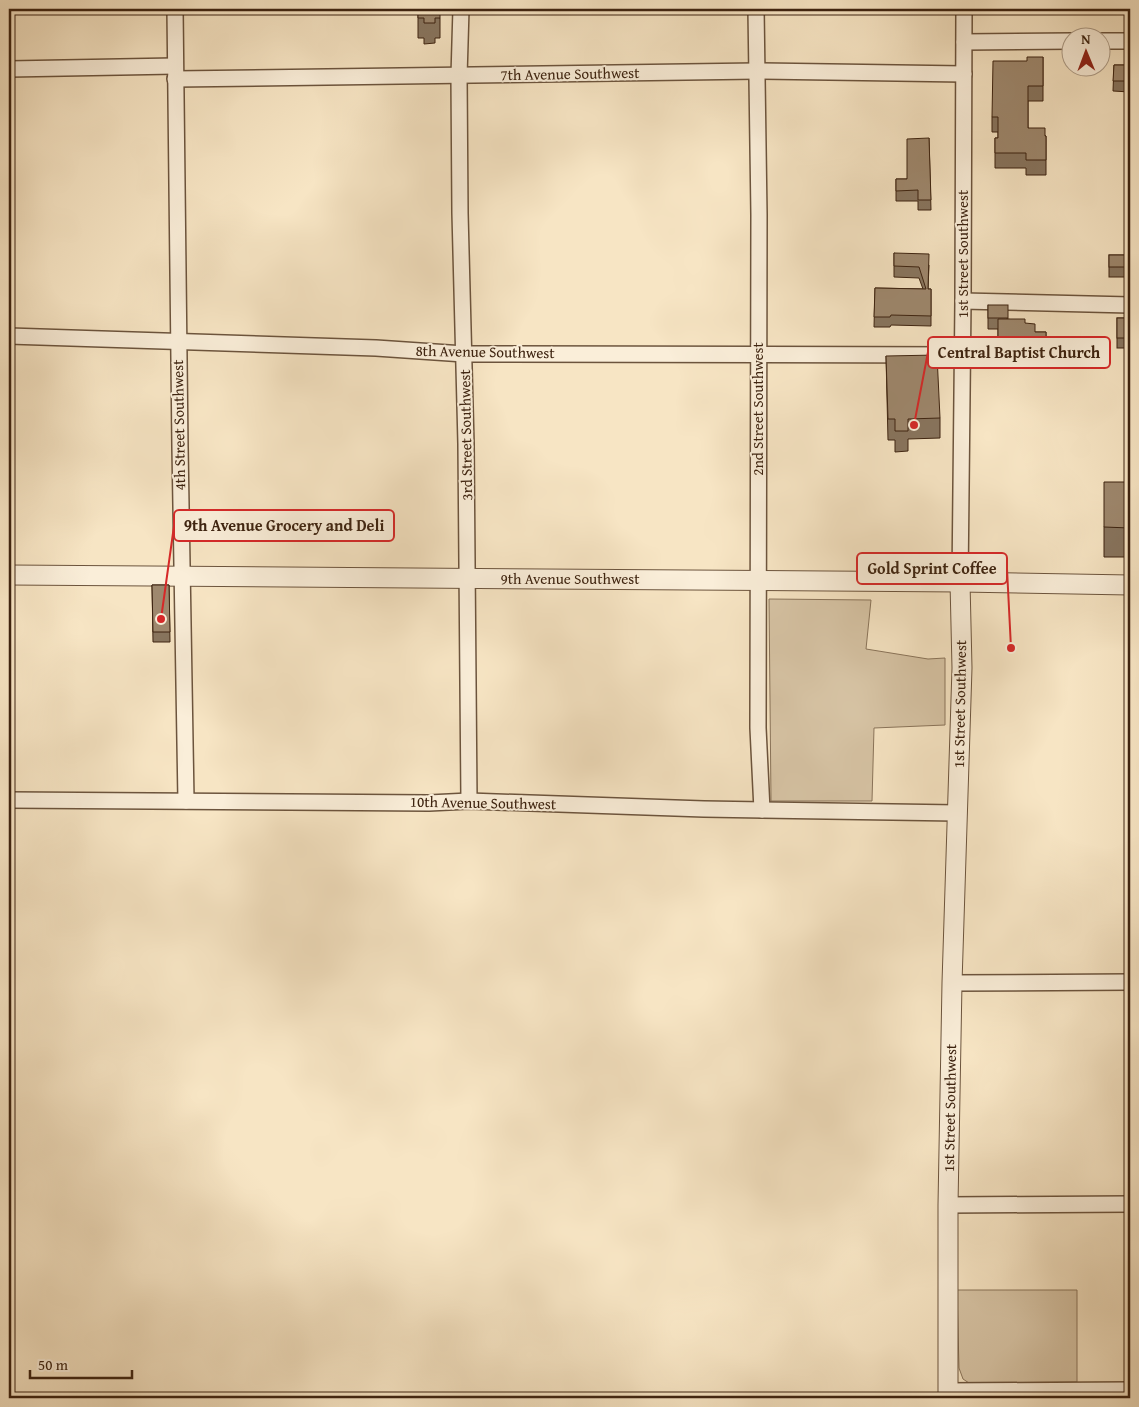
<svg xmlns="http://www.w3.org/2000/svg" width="1139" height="1407" font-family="'Gentium Book Plus',serif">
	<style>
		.green { fill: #d7c4a5; stroke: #8a745a }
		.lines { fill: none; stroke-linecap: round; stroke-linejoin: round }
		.minor-casing { stroke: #6c543d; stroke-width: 18 }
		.tertiary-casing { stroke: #6c543d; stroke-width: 21 }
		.minor { stroke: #faeed9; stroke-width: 15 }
		.tertiary { stroke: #faeed9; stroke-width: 19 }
		.wall { fill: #88755f; stroke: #3d2310 }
		.building { fill: #9e886e; stroke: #3d2310 }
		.labels { text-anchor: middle; stroke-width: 4; stroke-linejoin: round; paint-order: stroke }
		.street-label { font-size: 15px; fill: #3d2310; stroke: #faeed9 }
		.leader { fill: none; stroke: #d62828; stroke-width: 2 }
		.callout-dot { fill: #d62828; stroke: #faeed9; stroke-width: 2 }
		.callout { fill: #faeed9; stroke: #d62828; stroke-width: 2 }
		.callout-label { font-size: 16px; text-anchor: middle; font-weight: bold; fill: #3d2310 }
	</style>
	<rect width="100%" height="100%" fill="#f7e5c4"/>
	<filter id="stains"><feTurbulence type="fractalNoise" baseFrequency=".004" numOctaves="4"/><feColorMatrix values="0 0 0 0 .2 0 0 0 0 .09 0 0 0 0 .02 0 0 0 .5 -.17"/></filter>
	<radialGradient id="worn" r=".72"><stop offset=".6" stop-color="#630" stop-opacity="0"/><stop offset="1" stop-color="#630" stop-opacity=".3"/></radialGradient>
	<g class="green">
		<polygon points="769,599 871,600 866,649 928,659 945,658 945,725 874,728 872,801 771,801"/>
		<polygon points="957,1290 1077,1290 1077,1382 969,1383 963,1379 959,1368"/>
	</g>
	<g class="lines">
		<defs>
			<g id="minor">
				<polyline points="175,9 180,447 186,801"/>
				<polyline points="461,9 459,76 460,213 466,444 469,801"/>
				<polyline points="756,9 759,215 758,728 762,810"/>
				<polyline points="1102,41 1130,41"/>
				<polyline points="964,42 1072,41"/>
				<polyline points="9,69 175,66"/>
				<polyline points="175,79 757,71 964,74"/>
				<polyline points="963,301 1130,305"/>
				<polyline points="9,336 376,348 464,354 962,355"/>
				<polyline points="960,582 963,301 964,9"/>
				<polyline points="9,800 429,803 469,801 704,809 957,813"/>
				<polyline points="952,983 1130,982"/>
				<polyline points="948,1205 1130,1204"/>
				<polyline points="948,1391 1130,1390"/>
			</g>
			<g id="tertiary">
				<polyline points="9,575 960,582 1130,585"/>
				<polyline points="948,1398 948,1205 952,983 962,668 960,582"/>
			</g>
		</defs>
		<use href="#minor" class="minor-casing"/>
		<use href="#tertiary" class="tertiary-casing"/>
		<use href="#minor" class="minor"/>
		<use href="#tertiary" class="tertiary"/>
	</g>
	<g class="wall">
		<polygon points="418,9 440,18 440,38 435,38 435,43 424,44 424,38 418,38"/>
		<polygon points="1043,57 1043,101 1028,101 1028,128 1046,136 1046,175 1026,175 1026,168 995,168 995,138 998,138 998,132 992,132 992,117"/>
		<polygon points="1114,65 1130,65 1130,92 1113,91"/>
		<polygon points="929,138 931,210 918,210 918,201 896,201 896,179 907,179"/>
		<polygon points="894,253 929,265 928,289 931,289 931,326 891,325 890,327 874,327 875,288 923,289 919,278 894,277"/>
		<rect x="1109" y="255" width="21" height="22"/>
		<polygon points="988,305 1008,319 1025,323 1035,332 1046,332 1046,361 1020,361 1020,355 1002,354 1002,353 998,353 998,329 988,329"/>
		<rect x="1117" y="318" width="13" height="30"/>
		<polygon points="886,356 940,418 940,438 908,439 908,451 895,452 895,440 888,440"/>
		<polygon points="1130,482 1130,557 1104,557 1104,527"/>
		<polygon points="152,585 169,585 170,642 153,642"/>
	</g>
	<g class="building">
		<polygon points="418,9 440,9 440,18 435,18 435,23 424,23 424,18 418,18"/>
		<polygon points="1027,57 1043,57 1043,86 1028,86 1028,128 1045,128 1045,136 1046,136 1046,160 1026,160 1026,153 995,153 995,138 998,138 998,117 992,117 993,61 1027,61"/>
		<polygon points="1114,65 1130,65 1130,81 1113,81"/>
		<polygon points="929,138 931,200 918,200 918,190 896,191 896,179 907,179 907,139"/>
		<polygon points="894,253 929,254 928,289 931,289 931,316 891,315 890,317 874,317 875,288 926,289 919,267 894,266"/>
		<rect x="1109" y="255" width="21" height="12"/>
		<rect x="988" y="305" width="20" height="13"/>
		<rect x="1117" y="318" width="13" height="20"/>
		<polygon points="998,319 1025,319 1025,323 1035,324 1035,332 1046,332 1046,351 1020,351 1021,344 1002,344 1002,343 998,343"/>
		<polygon points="937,355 940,418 908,419 908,431 895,431 895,419 888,419 886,356"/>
		<polygon points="1104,482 1130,482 1130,528 1104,527"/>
		<polygon points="152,585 169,585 170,632 153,632"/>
	</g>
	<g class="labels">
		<g class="street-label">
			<text transform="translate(570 74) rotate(-1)" y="5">7th Avenue Southwest</text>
			<text transform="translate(963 254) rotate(-90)" y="5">1st Street Southwest</text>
			<text transform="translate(485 352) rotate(1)" y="5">8th Avenue Southwest</text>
			<text transform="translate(758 409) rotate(-90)" y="5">2nd Street Southwest</text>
			<text transform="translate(179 425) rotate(-91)" y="5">4th Street Southwest</text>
			<text transform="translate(466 435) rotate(-91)" y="5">3rd Street Southwest</text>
			<text x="570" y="584">9th Avenue Southwest</text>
			<text transform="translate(960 704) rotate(-89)" y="5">1st Street Southwest</text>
			<text transform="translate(483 803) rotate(1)" y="5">10th Avenue Southwest</text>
			<text transform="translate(950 1108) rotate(-89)" y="5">1st Street Southwest</text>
		</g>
	</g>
	<path class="leader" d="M914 425L928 352M161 619L174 526M1011 648L1007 569"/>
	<g class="callout-dot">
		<circle cx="914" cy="425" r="5"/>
		<circle cx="161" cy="619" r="5"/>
		<circle cx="1011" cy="648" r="5"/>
	</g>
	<g class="callout">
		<rect x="928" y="337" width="182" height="31" rx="5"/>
		<rect x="174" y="510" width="220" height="31" rx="5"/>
		<rect x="857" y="553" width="150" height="31" rx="5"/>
	</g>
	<g class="callout-label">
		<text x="1019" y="358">Central Baptist Church</text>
		<text x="284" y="531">9th Avenue Grocery and Deli</text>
		<text x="932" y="574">Gold Sprint Coffee</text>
	</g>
	<rect width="1139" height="1407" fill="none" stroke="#f7e5c4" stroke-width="30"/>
	<rect x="10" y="10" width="1119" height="1387" fill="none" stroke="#3d2310" stroke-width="2.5"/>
	<rect x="15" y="15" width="1109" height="1377" fill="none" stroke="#3d2310"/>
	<g transform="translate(1086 52) rotate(359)"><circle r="24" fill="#faeed9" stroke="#ae9d89"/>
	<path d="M0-4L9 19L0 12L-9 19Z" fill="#8f2418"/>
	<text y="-8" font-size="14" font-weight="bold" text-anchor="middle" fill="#3d2310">N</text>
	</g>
	<path d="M30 1370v8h102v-8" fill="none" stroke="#3d2310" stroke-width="2.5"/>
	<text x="38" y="1370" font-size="15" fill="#3d2310" stroke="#faeed9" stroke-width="4" paint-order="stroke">50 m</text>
	<rect width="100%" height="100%" filter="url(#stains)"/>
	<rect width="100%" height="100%" fill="url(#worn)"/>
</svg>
